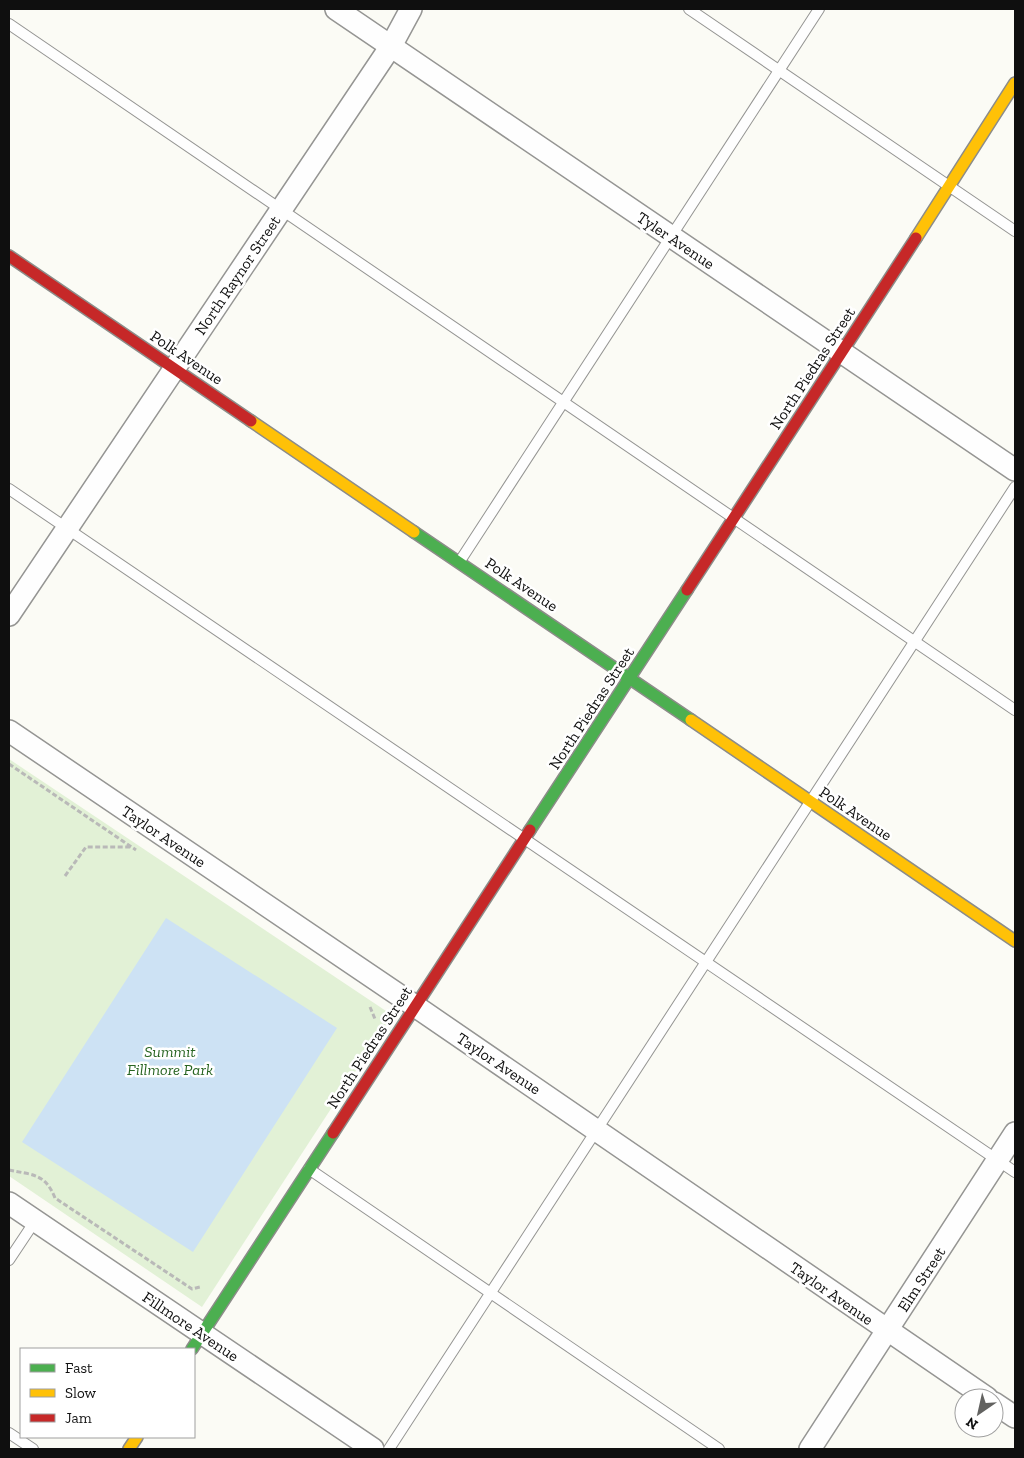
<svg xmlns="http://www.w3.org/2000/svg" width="1024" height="1458" font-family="'Zilla Slab',serif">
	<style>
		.green { fill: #e2f1d6 }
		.water { fill: #cde2f4 }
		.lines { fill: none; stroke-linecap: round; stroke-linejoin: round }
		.lane-casing { stroke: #959593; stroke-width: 12 }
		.street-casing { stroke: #959593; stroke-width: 24 }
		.fast-casing { stroke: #8c8c89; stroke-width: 14 }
		.slow-casing { stroke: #8c8c89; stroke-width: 14 }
		.jam-casing { stroke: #8c8c89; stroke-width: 14 }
		.path { stroke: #b9b9b8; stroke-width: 3; stroke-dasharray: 5 2.5; stroke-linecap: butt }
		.lane { stroke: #fefefe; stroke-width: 10 }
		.street { stroke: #fefefe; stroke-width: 21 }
		.fast { stroke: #4caf50; stroke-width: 11 }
		.slow { stroke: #ffc107; stroke-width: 11 }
		.jam { stroke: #c62828; stroke-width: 11 }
		.labels { text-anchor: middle; stroke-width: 5; stroke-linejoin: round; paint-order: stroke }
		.street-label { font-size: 16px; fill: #0f0f0f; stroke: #fff }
		.park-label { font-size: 16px; font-style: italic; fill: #286522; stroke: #fff }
	</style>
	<rect width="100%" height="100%" fill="#fbfbf5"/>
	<polygon class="green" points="9,759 392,1015 202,1307 9,1176"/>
	<polygon class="water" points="166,918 337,1028 193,1252 22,1142"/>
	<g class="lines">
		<defs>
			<g id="lane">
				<polyline points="689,9 1015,231"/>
				<polyline points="9,24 1015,710"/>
				<polyline points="9,489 1015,1172"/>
				<polyline points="460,561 819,9"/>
				<polyline points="309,1169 719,1449"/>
				<polyline points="9,1260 35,1221"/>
				<polyline points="9,1433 33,1449"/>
				<polyline points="389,1449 1015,487"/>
			</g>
			<g id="street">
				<polyline points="336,9 1015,470"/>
				<polyline points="9,615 391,46 411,9"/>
				<polyline points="9,731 415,1006 987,1398"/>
				<polyline points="9,1203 373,1449"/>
				<polyline points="994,1403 1015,1417"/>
				<polyline points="810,1449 1015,1133"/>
			</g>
			<g id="fast">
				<polyline points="414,532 691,720"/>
				<polyline points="530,830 687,590"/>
				<polyline points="192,1349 333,1133"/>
			</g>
			<g id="slow">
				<polyline points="916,238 1015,83"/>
				<polyline points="251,421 414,532"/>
				<polyline points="691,720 1015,941"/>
				<polyline points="129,1449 137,1437"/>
			</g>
			<g id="jam">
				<polyline points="9,256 251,421"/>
				<polyline points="687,590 916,238"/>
				<polyline points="333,1133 530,830"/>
			</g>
		</defs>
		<use href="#lane" class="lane-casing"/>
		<use href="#street" class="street-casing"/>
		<use href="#fast" class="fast-casing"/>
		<use href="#slow" class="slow-casing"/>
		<use href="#jam" class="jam-casing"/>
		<g class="path">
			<polyline points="9,764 136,850"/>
			<polyline points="65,876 86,847 132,847"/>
			<polyline points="370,1007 375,1019"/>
			<path d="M9 1170C32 1175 45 1173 55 1198L192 1289 200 1287"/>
		</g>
		<use href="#lane" class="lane"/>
		<use href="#street" class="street"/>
		<use href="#fast" class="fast"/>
		<use href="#slow" class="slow"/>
		<use href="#jam" class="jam"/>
	</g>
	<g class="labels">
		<g class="street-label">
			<text transform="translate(676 240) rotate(34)" y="6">Tyler Avenue</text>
			<text transform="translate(237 275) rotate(-56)" y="6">North Raynor Street</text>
			<text transform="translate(187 357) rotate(34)" y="6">Polk Avenue</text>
			<text transform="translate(812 368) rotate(-57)" y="6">North Piedras Street</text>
			<text transform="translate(522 584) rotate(34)" y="6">Polk Avenue</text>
			<text transform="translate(591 708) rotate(-57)" y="6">North Piedras Street</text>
			<text transform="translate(856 813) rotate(34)" y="6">Polk Avenue</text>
			<text transform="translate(164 836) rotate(34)" y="6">Taylor Avenue</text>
			<text transform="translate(369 1047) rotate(-57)" y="6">North Piedras Street</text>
			<text transform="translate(499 1063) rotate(34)" y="6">Taylor Avenue</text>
			<text transform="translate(921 1279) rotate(-57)" y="6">Elm Street</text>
			<text transform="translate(832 1293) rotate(35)" y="6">Taylor Avenue</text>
			<text transform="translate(191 1326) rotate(34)" y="6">Fillmore Avenue</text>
		</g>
		<g class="park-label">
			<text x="170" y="1057">Summit<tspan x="170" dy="18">Fillmore Park</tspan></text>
		</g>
	</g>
	<rect width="1024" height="1458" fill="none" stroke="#0f0f0f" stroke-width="20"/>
	<rect x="20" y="1348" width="175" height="90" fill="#ffffff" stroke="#9f9f9f"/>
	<rect x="30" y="1364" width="25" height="8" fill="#4caf50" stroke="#9f9f9f"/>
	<text x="65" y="1373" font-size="15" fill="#0f0f0f">Fast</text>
	<rect x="30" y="1389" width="25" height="8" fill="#ffc107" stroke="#9f9f9f"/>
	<text x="65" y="1398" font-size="15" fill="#0f0f0f">Slow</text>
	<rect x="30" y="1414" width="25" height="8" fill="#c62828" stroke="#9f9f9f"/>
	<text x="65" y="1423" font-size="15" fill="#0f0f0f">Jam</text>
	<g transform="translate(979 1413) rotate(214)"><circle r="24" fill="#ffffff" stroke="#9f9f9f"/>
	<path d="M0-4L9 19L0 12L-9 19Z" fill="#626260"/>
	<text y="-8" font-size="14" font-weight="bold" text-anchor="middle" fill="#0f0f0f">N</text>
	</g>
</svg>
